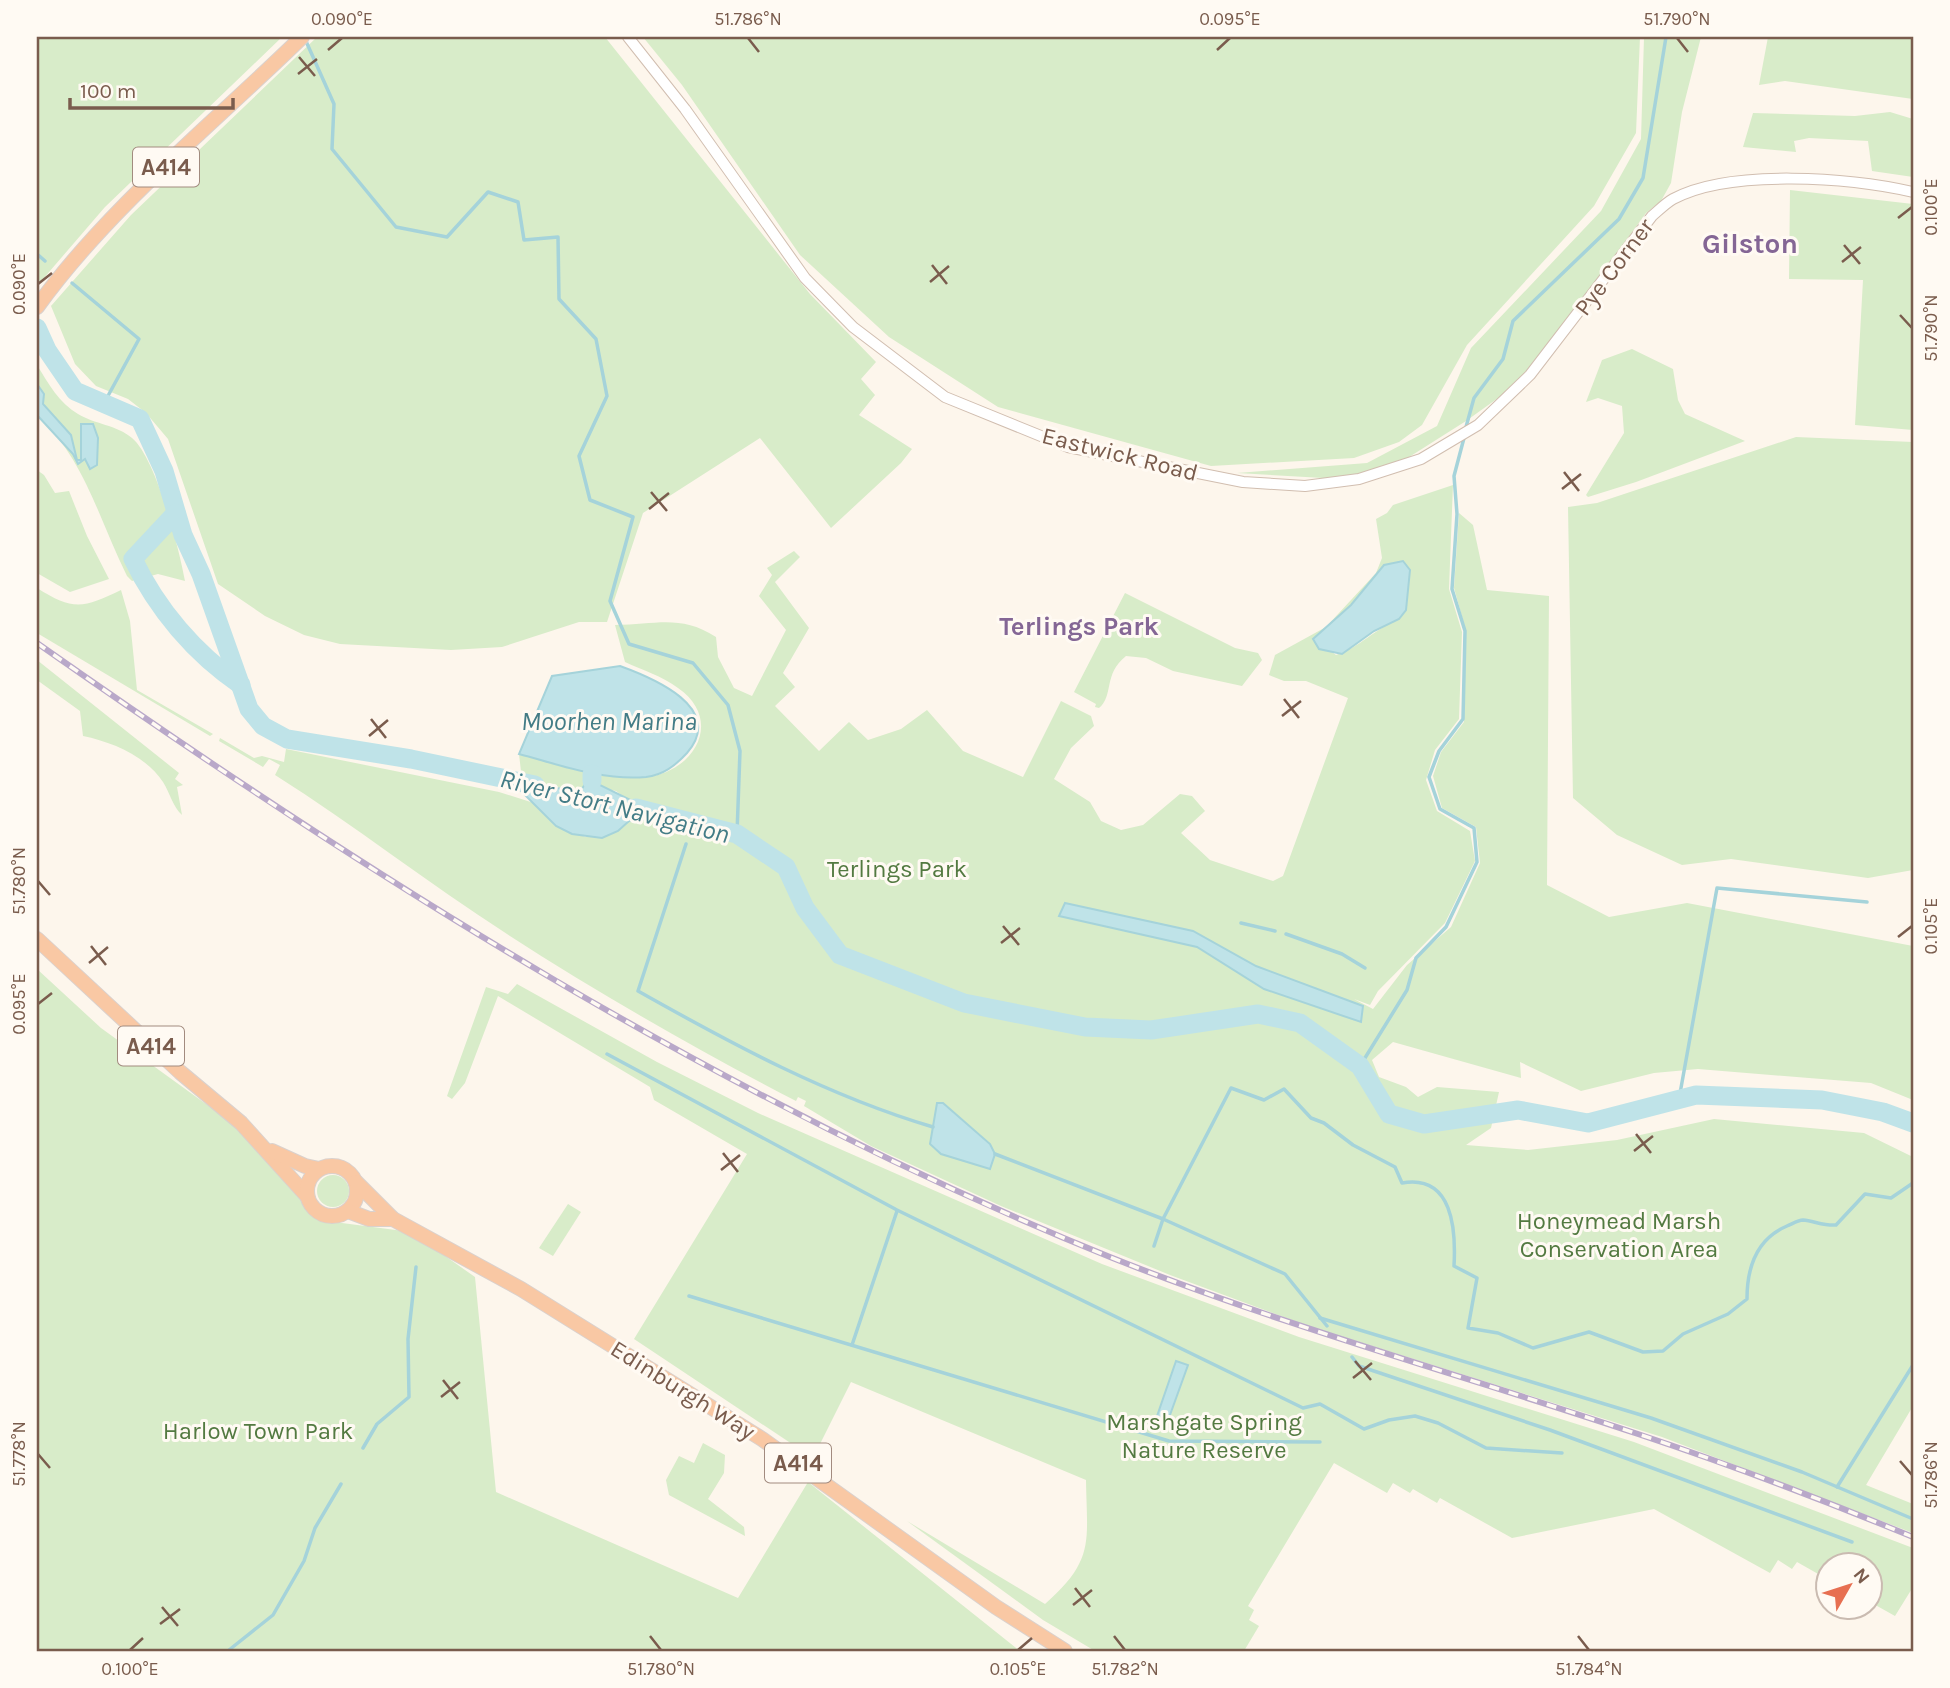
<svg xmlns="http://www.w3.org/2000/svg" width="1950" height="1688" font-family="Karla,sans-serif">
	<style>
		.green { fill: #d8ecc9; fill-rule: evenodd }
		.water { fill: #bfe3e8; stroke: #a5d3da; stroke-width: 2 }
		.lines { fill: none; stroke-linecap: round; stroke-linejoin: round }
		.stream { stroke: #a5d3da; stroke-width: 3.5 }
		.river { stroke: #bfe3e8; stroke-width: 19 }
		.tertiary-casing { stroke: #d1beb0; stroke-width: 12 }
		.trunk-casing { stroke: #dad1cd; stroke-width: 16 }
		.tertiary { stroke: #fff; stroke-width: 10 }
		.trunk { stroke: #f9c8a4; stroke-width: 14 }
		.rail-casing { stroke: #b9a8c9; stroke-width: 6 }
		.rail { stroke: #fffaf3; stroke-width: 3.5; stroke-dasharray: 10; stroke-linecap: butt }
		.ticks { fill: none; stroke: #7a5c4d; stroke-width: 2.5 }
		.labels { text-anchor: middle; stroke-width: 6; stroke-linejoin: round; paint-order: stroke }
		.shield { fill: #fffaf3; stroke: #a28b7f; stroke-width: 2 }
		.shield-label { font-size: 23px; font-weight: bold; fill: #7a5c4d }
		.street-label { font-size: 24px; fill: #7a5c4d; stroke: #fffaf3 }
		.park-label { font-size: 24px; fill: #537a41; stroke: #fffaf3 }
		.neighbourhood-label { font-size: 26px; font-weight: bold; fill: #846695; stroke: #fffaf3 }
		.water-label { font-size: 26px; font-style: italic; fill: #437c86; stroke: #fffaf3 }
		.quarter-label { font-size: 28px; font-weight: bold; fill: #846695; stroke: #fffaf3 }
		.neatline { fill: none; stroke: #7a5c4d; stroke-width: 2.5 }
		.ticks-label { font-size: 18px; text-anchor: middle; fill: #7a5c4d }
	</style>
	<rect width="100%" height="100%" fill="#fdf6ec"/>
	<g class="green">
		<polygon points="37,37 282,37 105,207 37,286"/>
		<polygon points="317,37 605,37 810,294 876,362 861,379 875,395 859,415 912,449 901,463 831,528 760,438 643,513 607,622 579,622 502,647 451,650 340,644 304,635 265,616 218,584 168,439 146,413 128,399 96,386 75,364 51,306 131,215"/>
		<polygon points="643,37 1640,37 1636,133 1594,206 1467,345 1422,425 1399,442 1354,458 1211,466 998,407 889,337 800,255 682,85"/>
		<polygon points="1644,37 1701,37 1682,112 1671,183 1661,201 1646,213 1530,375 1466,421 1406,459 1341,479 1237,473 1367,463 1437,426 1471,348 1601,211 1641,139"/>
		<polygon points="1768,37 1913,37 1913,99 1785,81 1759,85"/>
		<polygon points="1890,112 1913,119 1913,177 1872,171 1868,141 1809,138 1794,141 1796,152 1743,147 1753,113 1855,116"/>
		<polygon points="1790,190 1913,204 1913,430 1855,425 1863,280 1789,279"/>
		<polygon points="1632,349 1673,369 1678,400 1685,414 1745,441 1636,482 1588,497 1586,495 1624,433 1622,406 1598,398 1586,402 1602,360"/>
		<path d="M37 365C48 383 59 403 78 414 94 424 117 425 132 438 156 458 179 548 185 581L158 574 132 581 127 576C99 520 85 459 37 415Z"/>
		<polygon points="1796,437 1913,442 1913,870 1868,878 1731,859 1682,865 1617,835 1573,798 1568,507 1597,503"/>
		<polygon points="37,470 44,475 55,493 69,491 87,536 109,579 70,592 37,573"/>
		<path d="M1453 485 1449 589 1462 632 1459 719 1435 750 1426 780 1437 811 1470 831 1475 861 1445 923 1378 991 1370 1005 1354 999 1373 1009 1407 965 1451 927 1480 863 1476 827 1442 808 1433 776 1441 752 1464 722 1466 631 1454 588 1459 513 1473 525 1487 590 1549 596 1547 885 1609 917 1687 903 1913 946V1100L1871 1083 1698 1069 1654 1073 1581 1091 1520 1062 1521 1078 1393 1042 1372 1060 1379 1077 1406 1087 1418 1097 1437 1087 1499 1092 1491 1128 1466 1145 1528 1150 1617 1140 1714 1119 1864 1133 1913 1157V1406L1866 1485 1913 1504V1533L1662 1437 1308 1326 1170 1275 1001 1206 871 1146 804 1106 806 1101 798 1097 796 1101C697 1050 600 994 507 934 428 883 354 825 275 775L280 765 269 759 263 767 219 741 220 738 254 758 262 756 284 762 286 749 499 792 537 804 555 826 586 837 618 831 629 821 654 819 616 791 602 788 592 781 580 792 522 780 519 754C560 765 603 781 646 777 695 772 724 720 678 688 662 676 642 670 625 662L615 625C656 625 680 614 716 637L718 657 734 688 752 696 786 630 759 596 772 575 767 568 794 551 800 557 775 582 809 628 783 673 795 687 775 706 819 751 849 722 868 740 901 729 927 710 963 751 1023 777 1061 701 1091 716 1094 726 1071 748 1054 779 1090 802 1101 821 1121 830 1143 825 1180 794 1192 796 1205 811 1181 833 1210 860 1273 881 1283 876 1348 698 1306 681H1284L1269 675 1275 655 1326 627 1376 573 1382 558 1376 519 1387 513 1393 505ZM1384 566 1399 619C1376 628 1359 648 1336 655L1314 639 1351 605Z"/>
		<path d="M37 588C73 611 84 608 121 590L130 621 137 690 213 734 210 736 37 633Z"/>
		<path d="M1125 593 1235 648 1258 653 1262 660 1242 686 1173 671 1146 658 1126 656C1103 674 1114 696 1099 708L1095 707 1096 704 1074 692Z"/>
		<path d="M37 660 179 773 175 779 183 785 177 787 182 815C173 807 170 793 163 782 146 756 112 742 83 736L80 711 37 680Z"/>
		<polygon points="37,969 101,1028 268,1149 319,1220 411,1232 475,1277 496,1492 738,1598 808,1482 1020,1651 37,1651"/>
		<path d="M517 984 657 1062 758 1113 1102 1264 1299 1337 1634 1442 1913 1548V1587L1895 1616 1870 1602V1566H1828L1827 1579 1797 1562 1792 1569 1778 1560 1770 1573 1654 1509 1512 1538 1440 1498 1437 1503 1413 1489 1410 1493 1393 1483 1387 1493 1334 1463 1248 1606 1254 1610 1249 1620 1259 1626 1244 1651H1095L1043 1620 907 1521 1045 1604C1095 1560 1087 1542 1086 1480L851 1382 813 1458 634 1339 747 1154 654 1100 650 1087 498 996 465 1083 452 1099 447 1096 486 987 508 994Z"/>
		<circle cx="333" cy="1191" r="16"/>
		<polygon points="568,1204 581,1212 553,1256 539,1248"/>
		<polygon points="703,1443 725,1455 724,1473 708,1499 744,1527 745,1536 669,1495 666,1480 679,1456 694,1463"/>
	</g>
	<g class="water">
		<polygon points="37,384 44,394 43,404 71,435 77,460 81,460 81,424 93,424 98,438 97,465 90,469 85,459 78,464 73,454 37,415"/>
		<polygon points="1403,561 1410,570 1406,610 1399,619 1374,631 1342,654 1319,649 1313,639 1351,605 1384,565"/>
		<path d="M620 666C653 678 726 708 687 753 675 766 663 775 646 777 603 781 560 765 519 754L552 676Z"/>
		<polygon points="510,780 580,792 585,784 592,781 659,814 654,819 629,821 618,831 602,838 572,834 556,826"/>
		<polygon points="1065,903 1193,931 1256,966 1363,1006 1361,1022 1264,989 1197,947 1059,916"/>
		<polygon points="937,1103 943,1103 990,1144 995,1154 990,1169 941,1154 930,1144"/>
		<polygon points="1176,1361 1188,1365 1166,1426 1155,1422"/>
	</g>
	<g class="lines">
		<g class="stream">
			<polyline points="305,39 334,104 332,149 396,227 447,237 488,192 518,202 524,240 558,237 559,299 596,339 607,396 579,456 590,500 633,517 610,601 629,644 693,663 728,705 740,751 737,834"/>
			<polyline points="37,254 45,261"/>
			<polyline points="72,283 139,339 103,405"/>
			<polyline points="1466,427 1474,398 1503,359 1513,321 1619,219 1643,178 1666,37"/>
			<path d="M686 844 638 991C732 1044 828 1096 933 1127"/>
			<polyline points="1241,923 1275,931"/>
			<polyline points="1286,934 1342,954 1365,968"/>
			<polyline points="607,1054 897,1210 1303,1408 1320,1404 1364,1429 1389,1420 1415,1416 1438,1423 1486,1448 1562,1453"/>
			<polyline points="1360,1066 1407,990 1416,958 1446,927 1477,862 1474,828 1440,809 1429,777 1439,751 1463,719 1465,631 1452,589 1457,514 1454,476 1464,438"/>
			<polyline points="1679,1099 1717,888 1867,902"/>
			<polyline points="995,1154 1163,1219 1285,1274 1327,1326"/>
			<path d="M1154 1246 1163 1219 1231 1088 1264 1100 1284 1089 1311 1118 1324 1123 1353 1145 1395 1167 1402 1183C1453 1174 1456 1230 1454 1266L1477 1278 1468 1328 1498 1333 1533 1348 1589 1332 1643 1352 1663 1351 1683 1334 1728 1314 1747 1299C1747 1267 1756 1239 1787 1226 1792 1224 1798 1220 1803 1220 1814 1221 1824 1226 1836 1225L1865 1194 1891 1198 1913 1183"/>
			<polyline points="689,1296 1169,1441 1320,1442"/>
			<polyline points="1320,1318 1651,1418 1802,1472 1913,1519"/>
			<polyline points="852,1345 897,1211"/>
			<polyline points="1352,1357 1359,1366 1550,1430 1852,1542"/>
			<polyline points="363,1448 377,1424 409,1397 408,1339 416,1267"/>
			<polyline points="1837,1487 1913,1365"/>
			<polyline points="229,1650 273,1615 304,1561 315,1528 341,1484"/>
		</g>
		<g class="river">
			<polyline points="37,328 47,350 75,391 140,419 164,471 183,535 201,574 249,709 263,726 287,739 411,759 535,785"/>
			<path d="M176 513 133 559C157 609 195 654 241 685"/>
			<polyline points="592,781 592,774"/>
			<polyline points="636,808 737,834 786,867 805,908 840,955 964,1003 1085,1027 1151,1030 1258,1014 1300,1023 1360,1066 1389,1114 1424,1124 1518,1110 1588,1123 1696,1095 1822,1100 1883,1112 1913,1123"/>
		</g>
		<defs>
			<path id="tertiary" d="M628 37 685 109 805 278 853 327 945 397 1068 447 1243 482 1305 486 1359 479 1421 459 1478 425 1530 375 1652 216C1659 210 1666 203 1673 199 1730 168 1852 178 1913 192"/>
			<g id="trunk">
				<path d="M37 307C109 207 214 123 302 37"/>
				<polyline points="37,939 180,1072 241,1123 307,1196"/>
				<polyline points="272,1151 305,1166 319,1169"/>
				<circle cx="332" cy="1191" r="25"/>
				<polyline points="356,1182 393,1219 521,1289 762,1439 996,1607 1065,1651"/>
				<polyline points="348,1211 369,1219 393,1219"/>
			</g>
		</defs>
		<use href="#tertiary" class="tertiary-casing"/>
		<use href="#trunk" class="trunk-casing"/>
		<use href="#tertiary" class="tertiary"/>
		<use href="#trunk" class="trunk"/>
		<defs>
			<path id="rail" d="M37 643C374 880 726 1102 1110 1257 1283 1326 1462 1375 1638 1434 1731 1465 1823 1500 1913 1537"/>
		</defs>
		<use href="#rail" class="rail-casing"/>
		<use href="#rail" class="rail"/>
	</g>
	<path class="ticks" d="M748 38 759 52M1677 38 1688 52M328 50 342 38M1217 50 1230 38M299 57 315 76M298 74 317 59M1898 218 1912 207M1844 245 1860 264M1842 262 1861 247M932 265 947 284M930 282 949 266M38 284 52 273M1900 315 1912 328M1564 472 1579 491M1562 489 1581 474M651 492 667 511M649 509 669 493M1284 699 1299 718M1282 716 1301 701M371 719 386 738M369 736 388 720M38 881 50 895M1003 926 1019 945M1898 937 1912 926M1001 943 1020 928M91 946 106 965M89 963 108 947M38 1004 52 993M1636 1134 1651 1153M1634 1151 1653 1136M723 1153 738 1172M721 1170 740 1155M1355 1361 1371 1380M1353 1378 1372 1363M443 1380 458 1399M441 1397 460 1382M38 1454 50 1468M1900 1461 1912 1475M1075 1588 1090 1607M1073 1605 1092 1590M162 1607 178 1626M160 1624 180 1609M650 1636 661 1650M1114 1636 1125 1650M1578 1636 1589 1650M130 1650 143 1638M1018 1650 1032 1638"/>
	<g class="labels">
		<g class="shield">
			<rect x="133" y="147.5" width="66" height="39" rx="5"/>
			<rect x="118" y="1026.5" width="66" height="39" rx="5"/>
			<rect x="765" y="1443.5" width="66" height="39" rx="5"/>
		</g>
		<g class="shield-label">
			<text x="166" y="175">A414</text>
			<text x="151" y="1054">A414</text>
			<text x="798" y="1471">A414</text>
		</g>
		<g class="street-label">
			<text transform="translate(1614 267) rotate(-53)" y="8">Pye Corner</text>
			<text transform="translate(1120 454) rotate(14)" y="8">Eastwick Road</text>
			<text transform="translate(683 1390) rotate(32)" y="8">Edinburgh Way</text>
		</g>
		<g class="park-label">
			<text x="897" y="877">Terlings Park</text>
			<text x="1619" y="1229">Honeymead Marsh<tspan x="1619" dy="28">Conservation Area</tspan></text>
			<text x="1204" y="1430">Marshgate Spring<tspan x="1204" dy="28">Nature Reserve</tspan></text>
			<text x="258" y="1439">Harlow Town Park</text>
		</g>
		<g class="neighbourhood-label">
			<text x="1079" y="635">Terlings Park</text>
		</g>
		<g class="water-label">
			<text x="609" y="730">Moorhen Marina</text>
			<text transform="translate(615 806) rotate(14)" y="9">River Stort Navigation</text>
		</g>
		<g class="quarter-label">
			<text x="1750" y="253">Gilston</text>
		</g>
	</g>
	<rect width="1950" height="1688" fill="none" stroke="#fffaf3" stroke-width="77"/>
	<g transform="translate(1849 1586) rotate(51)"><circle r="33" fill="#fffaf3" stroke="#cabbb1" stroke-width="2"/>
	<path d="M0-5L12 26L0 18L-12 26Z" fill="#e76f51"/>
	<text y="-10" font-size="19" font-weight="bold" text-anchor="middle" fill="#7a5c4d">N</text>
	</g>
	<path d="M70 98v10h163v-10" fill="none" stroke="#7a5c4d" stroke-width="3.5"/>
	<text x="80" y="98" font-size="21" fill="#7a5c4d" stroke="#fffaf3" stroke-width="5" paint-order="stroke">100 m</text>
	<rect x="38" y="38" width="1874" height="1612" class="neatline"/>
	<g class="ticks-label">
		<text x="342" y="25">0.090°E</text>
		<text x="748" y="25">51.786°N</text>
		<text x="1230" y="25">0.095°E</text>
		<text x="1677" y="25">51.790°N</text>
		<text transform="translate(1931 207) rotate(-90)" y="6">0.100°E</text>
		<text transform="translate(19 284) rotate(-90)" y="6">0.090°E</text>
		<text transform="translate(1931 328) rotate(-90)" y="6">51.790°N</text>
		<text transform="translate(19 881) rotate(-90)" y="6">51.780°N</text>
		<text transform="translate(1931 926) rotate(-90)" y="6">0.105°E</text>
		<text transform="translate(19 1004) rotate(-90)" y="6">0.095°E</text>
		<text transform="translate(19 1454) rotate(-90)" y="6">51.778°N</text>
		<text transform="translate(1931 1475) rotate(-90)" y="6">51.786°N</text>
		<text x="130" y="1675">0.100°E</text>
		<text x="661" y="1675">51.780°N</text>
		<text x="1018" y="1675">0.105°E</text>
		<text x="1125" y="1675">51.782°N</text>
		<text x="1589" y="1675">51.784°N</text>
	</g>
</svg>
